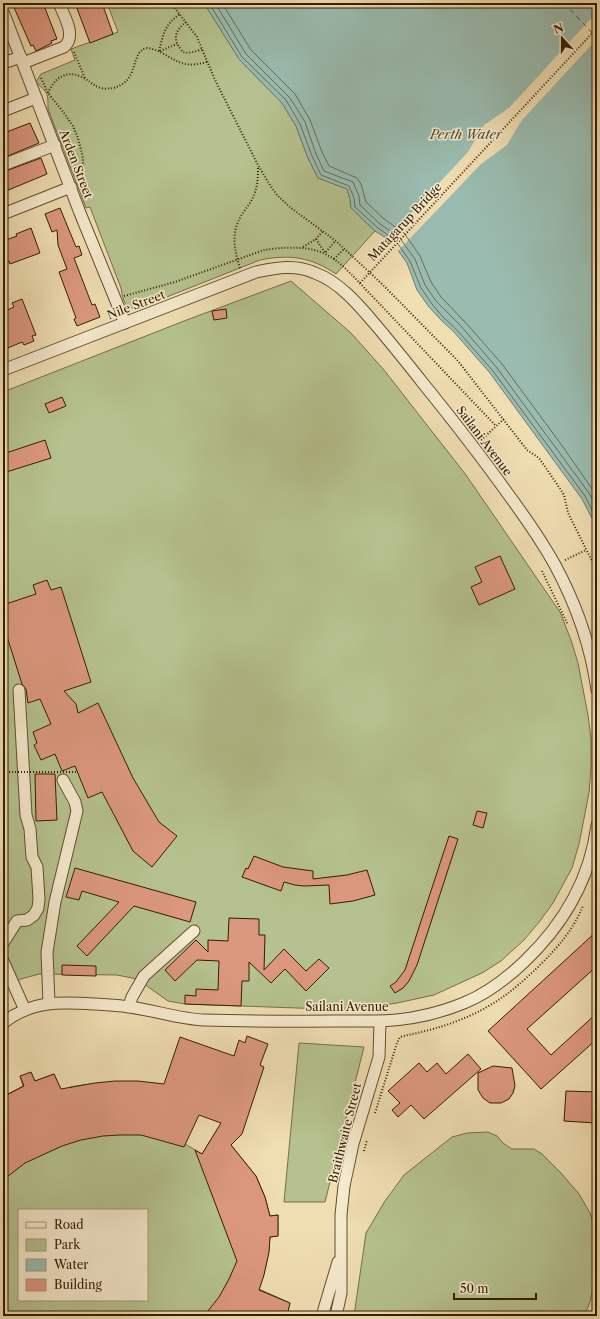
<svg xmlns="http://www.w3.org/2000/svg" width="600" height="1319" font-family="'Libre Caslon Text',serif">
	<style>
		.green { fill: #b5c28f; stroke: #756f48; fill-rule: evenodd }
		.water { fill: #9abcb0; stroke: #727c6a }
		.pier { fill: #efdeb2 }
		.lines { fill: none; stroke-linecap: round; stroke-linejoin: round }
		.shore { stroke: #686c58; stroke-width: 1 }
		.ferry { stroke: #534c35; stroke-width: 1; stroke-dasharray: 5 4; stroke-linecap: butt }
		.building { fill: #dc987f; stroke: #351c00 }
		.minor-casing { stroke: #644c2c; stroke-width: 13 }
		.path { stroke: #351c00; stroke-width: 2; stroke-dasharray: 1 2; stroke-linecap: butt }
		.minor { stroke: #f5eacd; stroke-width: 11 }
		.path-bridge { stroke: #351c00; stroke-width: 2; stroke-dasharray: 1 2; stroke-linecap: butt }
		.labels { text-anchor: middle; stroke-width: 3; stroke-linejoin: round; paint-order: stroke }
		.street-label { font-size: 12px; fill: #351c00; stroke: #f5eacd }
		.water-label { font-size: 13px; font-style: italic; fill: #534c35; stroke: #f5eacd }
	</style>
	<rect width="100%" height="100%" fill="#efdeb2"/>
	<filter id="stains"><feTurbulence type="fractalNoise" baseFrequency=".005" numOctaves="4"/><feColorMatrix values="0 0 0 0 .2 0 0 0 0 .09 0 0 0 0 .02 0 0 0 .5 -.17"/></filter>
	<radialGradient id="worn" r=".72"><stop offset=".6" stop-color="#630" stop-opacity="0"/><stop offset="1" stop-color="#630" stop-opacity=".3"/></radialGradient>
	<g class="green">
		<path d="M107 3H204L239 59 282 103 296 126 308 158 318 178 347 189 350 199 351 208 375 231 336 274C311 257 290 254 260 260L139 308C124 310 123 300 121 288L90 207 86 208 48 109C48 93 48 93 36 82L41 74 75 60 71 49 118 32Z"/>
		<polygon points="291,281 351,333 384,370 466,475 560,612 571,640 578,663 588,715 591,739 591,767 589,793 579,844 572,868 553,903 540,921 524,940 501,961 482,973 434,995 397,1003 353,1010 185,1004 168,1001 137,979 117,975 39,974 21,979 12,984 3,992 3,392 184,321"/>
		<polygon points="299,1043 364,1047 325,1202 284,1202"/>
		<path d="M54 1074 60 1088 52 1091 73 1095 70 1087C110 1080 146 1080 186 1089L185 1144 202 1154 220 1125 238 1138 231 1145 256 1176 265 1197 270 1216 278 1215V1236L270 1237C269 1255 265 1272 259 1289L290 1303 287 1316H3V1091L6 1095 23 1086 20 1076 35 1081ZM19 1210H147V1300H19Z"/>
		<polygon points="488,1132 497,1136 503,1143 512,1149 534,1149 542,1154 561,1173 579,1194 590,1213 597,1235 597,1274 589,1305 584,1316 354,1316 366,1233 385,1201 404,1175 452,1137 467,1133"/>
	</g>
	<polygon class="water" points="204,3 597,3 597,528 582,499 490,373 454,332 441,320 429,307 417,290 407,263 392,242 375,231 351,208 350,199 347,189 318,178 308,158 296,126 282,103 239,59"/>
	<polygon class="pier" points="597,12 597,39 522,120 507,145 481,164 397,252 391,243 386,240 468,152 484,125 509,108"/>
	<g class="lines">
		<g class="shore">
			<polyline points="209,3 242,57 286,100 300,124 312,156 321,175 349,186 354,198 355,207 378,228 395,240 410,261 421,288 432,304 443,317 457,330 493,371 585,496 597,520"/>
			<polyline points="215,3 246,54 290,98 305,122 316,154 324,171 353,182 359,196 360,205 380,224 399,237 415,259 425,285 436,301 461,326 497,368 589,493 597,509"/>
			<polyline points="222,3 251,50 295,94 310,120 322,152 329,166 357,178 361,184 366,202 384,219 404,233 420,256 431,282 441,297 465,322 502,364 563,447 597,496"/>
		</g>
		<polyline class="ferry" points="564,3 597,38"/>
	</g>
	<g class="building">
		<polygon points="12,3 43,3 57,39 51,41 52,43 36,51 33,45 31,46"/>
		<polygon points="75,3 102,3 113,34 90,43"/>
		<polygon points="30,123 39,143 3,158 3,138 6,137 4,133"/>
		<polygon points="41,158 47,174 6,191 5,190 3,191 3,172"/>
		<polygon points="60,208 76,247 79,246 82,255 74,258 92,305 95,304 100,317 77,326 74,319 76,318 59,272 67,269 58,245 57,230 52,232 45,214"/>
		<polygon points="31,228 40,253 10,264 9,261 3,264 3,241 17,236 16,234"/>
		<polygon points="22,299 36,335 32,336 34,341 24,345 22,342 3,350 3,312 14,307 12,303"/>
		<polygon points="226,309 227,318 214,320 212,311"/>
		<polygon points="62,397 66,406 49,413 45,404"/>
		<polygon points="45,440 51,458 3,473 3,454"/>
		<polygon points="500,556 515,589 479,605 471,587 482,582 475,567"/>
		<polygon points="47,580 51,590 61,587 91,682 64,691 76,704 78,713 98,703 133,778 159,822 177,836 152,867 133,851 102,792 88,798 75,766 62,771 55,754 41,760 34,745 37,743 33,732 51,724 40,699 28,703 26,689 22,684 3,624 3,605 36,594 33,585"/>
		<polygon points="35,774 55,774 57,820 36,821"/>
		<polygon points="477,811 487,813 483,828 473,825"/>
		<polygon points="449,836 458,839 417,965 409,981 403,988 395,993 390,986 396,982 405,970"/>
		<polygon points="254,856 283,867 313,871 313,879 347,875 367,870 375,895 353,901 330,904 329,885 304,886 295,885 284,882 281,891 242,877 246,868 248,869"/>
		<polygon points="75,868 196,902 190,922 134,906 87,956 77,946 119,902 82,891 79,900 66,897"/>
		<polygon points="229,918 259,919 259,935 265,935 264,970 284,949 306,971 319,959 329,968 306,991 285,969 271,983 249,962 249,981 242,981 241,1006 185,1004 185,995 196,996 196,989 218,990 219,961 197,960 175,981 165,970 196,940 208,952 208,940 228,941"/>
		<polygon points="597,931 597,966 527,1029 551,1055 597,1013 597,1039 541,1089 488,1031"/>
		<polygon points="62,965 96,966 96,976 62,975"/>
		<polygon points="247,1036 268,1044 260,1065 264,1067 242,1134 231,1145 256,1176 265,1197 270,1216 278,1215 278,1236 270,1237 269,1252 264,1275 259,1290 290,1303 287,1316 204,1316 219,1297 229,1279 237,1261 195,1150 202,1154 221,1123 199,1115 184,1147 141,1135 120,1135 103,1136 81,1140 62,1146 25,1163 3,1180 3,1097 24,1086 20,1076 31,1072 35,1081 54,1074 61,1089 95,1083 115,1081 138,1081 164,1084 180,1037 234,1056 239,1040 245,1043"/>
		<polygon points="468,1054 481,1069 424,1119 411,1105 398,1117 392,1110 400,1103 388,1091 419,1063 427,1072 437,1063 446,1074"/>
		<polygon points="493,1066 512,1068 515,1086 513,1093 509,1099 501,1103 490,1103 483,1098 478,1090 478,1073"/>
		<polygon points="566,1091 597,1092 595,1123 564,1121"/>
	</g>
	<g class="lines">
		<defs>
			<g id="minor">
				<polyline points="3,15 4,14 80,213 125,323"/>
				<polyline points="3,63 21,57"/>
				<path d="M23 63 64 47C77 36 64 16 59 3"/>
				<polyline points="3,111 36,98"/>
				<polyline points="3,165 55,145"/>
				<polyline points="3,214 71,187"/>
				<path d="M3 370 256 272C276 268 295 264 315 273 342 283 362 309 380 330 394 347 408 364 422 382 452 419 481 456 508 494 525 517 541 540 555 565 576 604 591 646 597 690"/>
				<polyline points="3,943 17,921 27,920 34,915 38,908 39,899 37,867 32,857 30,829 26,815 19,690"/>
				<polyline points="3,961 25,1010"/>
				<polyline points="49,1003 47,952 55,902 77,811 75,802 63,780"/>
				<polyline points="129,1006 132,997 144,976 194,931"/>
				<path d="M3 1023C32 1000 60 1002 95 1004 107 1005 118 1005 129 1007 154 1010 178 1019 204 1020 263 1022 322 1021 380 1021 409 1020 437 1014 464 1003 486 994 506 979 524 962 564 924 590 880 597 825"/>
				<polyline points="322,1316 338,1262"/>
				<polyline points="336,1316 341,1293 341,1215 344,1186 353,1144 379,1057 380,1021"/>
			</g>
		</defs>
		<use href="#minor" class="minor-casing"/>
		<g class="path">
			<polyline points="171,3 197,37 215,80 258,165 268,182 277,195 291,208 336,241 383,285 458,361 527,450 539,458 561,490 564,495 568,513 597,571"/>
			<path d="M186 22C178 28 172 37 179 47 180 48 182 51 183 52 189 54 197 51 202 49"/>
			<path d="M159 51C164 33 164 25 180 14"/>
			<polyline points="160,51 177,44"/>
			<polyline points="74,52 85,78"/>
			<polyline points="41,78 48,93 64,113 73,126 78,138 83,158 84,192"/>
			<path d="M48 93C54 79 65 69 82 77 94 83 96 91 113 88 141 81 129 52 147 48 160 49 169 59 182 63 189 66 199 64 207 62"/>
			<polyline points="316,239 325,253 335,241"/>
			<polyline points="303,247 316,239 323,231"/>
			<polyline points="334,259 344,249"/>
			<path d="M240 268C234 250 231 233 241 216 245 209 251 203 254 195 258 185 258 176 258 167"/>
			<path d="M124 296 175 282 264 250C284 247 311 245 329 256 338 261 346 269 353 276L496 426"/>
			<polyline points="481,440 504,419"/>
			<polyline points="565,560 586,550"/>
			<polyline points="542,571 568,625"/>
			<polyline points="3,709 7,688 8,688"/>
			<polyline points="3,772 12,772"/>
			<path d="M375 1113 397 1043 400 1037C407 1035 414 1034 421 1032 433 1029 445 1026 457 1021 491 1008 511 993 538 967 557 948 572 932 583 906"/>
			<polyline points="364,1151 367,1140"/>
		</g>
		<use href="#minor" class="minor"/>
		<g class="path-bridge">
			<polyline points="360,283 597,28"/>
			<polyline points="12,772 77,772"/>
		</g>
	</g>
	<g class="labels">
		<g class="street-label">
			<text transform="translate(76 164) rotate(69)" y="4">Arden Street</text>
			<text transform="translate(405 222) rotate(-47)" y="4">Matagarup Bridge</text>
			<text transform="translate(136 305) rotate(-21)" y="4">Nile Street</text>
			<text transform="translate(484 441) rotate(53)" y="4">Sailani Avenue</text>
			<text x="347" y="1011">Sailani Avenue</text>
			<text transform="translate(345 1133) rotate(-76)" y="4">Braithwaite Street</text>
		</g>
		<g class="water-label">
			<text x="466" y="139">Perth Water</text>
		</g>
	</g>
	<rect width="600" height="1319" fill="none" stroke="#efdeb2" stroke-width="16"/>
	<rect x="4" y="4" width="592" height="1311" fill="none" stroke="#351c00" stroke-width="2"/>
	<rect x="8" y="8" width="584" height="1303" fill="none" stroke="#351c00"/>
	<rect x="18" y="1209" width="130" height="92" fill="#f5eacd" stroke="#a8987b"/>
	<rect x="26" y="1222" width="20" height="6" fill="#f5eacd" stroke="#a8987b"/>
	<text x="54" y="1229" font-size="12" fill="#351c00">Road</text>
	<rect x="26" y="1239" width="20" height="12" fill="#b5c28f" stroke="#a8987b"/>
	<text x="54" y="1249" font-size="12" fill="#351c00">Park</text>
	<rect x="26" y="1259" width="20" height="12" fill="#9abcb0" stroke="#a8987b"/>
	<text x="54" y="1269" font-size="12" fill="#351c00">Water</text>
	<rect x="26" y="1279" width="20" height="12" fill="#dc987f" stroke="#a8987b"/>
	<text x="54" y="1289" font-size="12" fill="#351c00">Building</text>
	<g transform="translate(562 38) rotate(339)" stroke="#f5eacd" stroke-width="3" paint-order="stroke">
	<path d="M0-3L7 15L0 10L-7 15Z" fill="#351c00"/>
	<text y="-6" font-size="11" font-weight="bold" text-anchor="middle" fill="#351c00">N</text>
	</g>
	<path d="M454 1293v6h82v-6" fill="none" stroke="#351c00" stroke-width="2"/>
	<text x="460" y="1293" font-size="12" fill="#351c00" stroke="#f5eacd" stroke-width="3" paint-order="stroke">50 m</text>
	<rect width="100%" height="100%" filter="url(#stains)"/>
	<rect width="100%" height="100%" fill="url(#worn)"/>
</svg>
